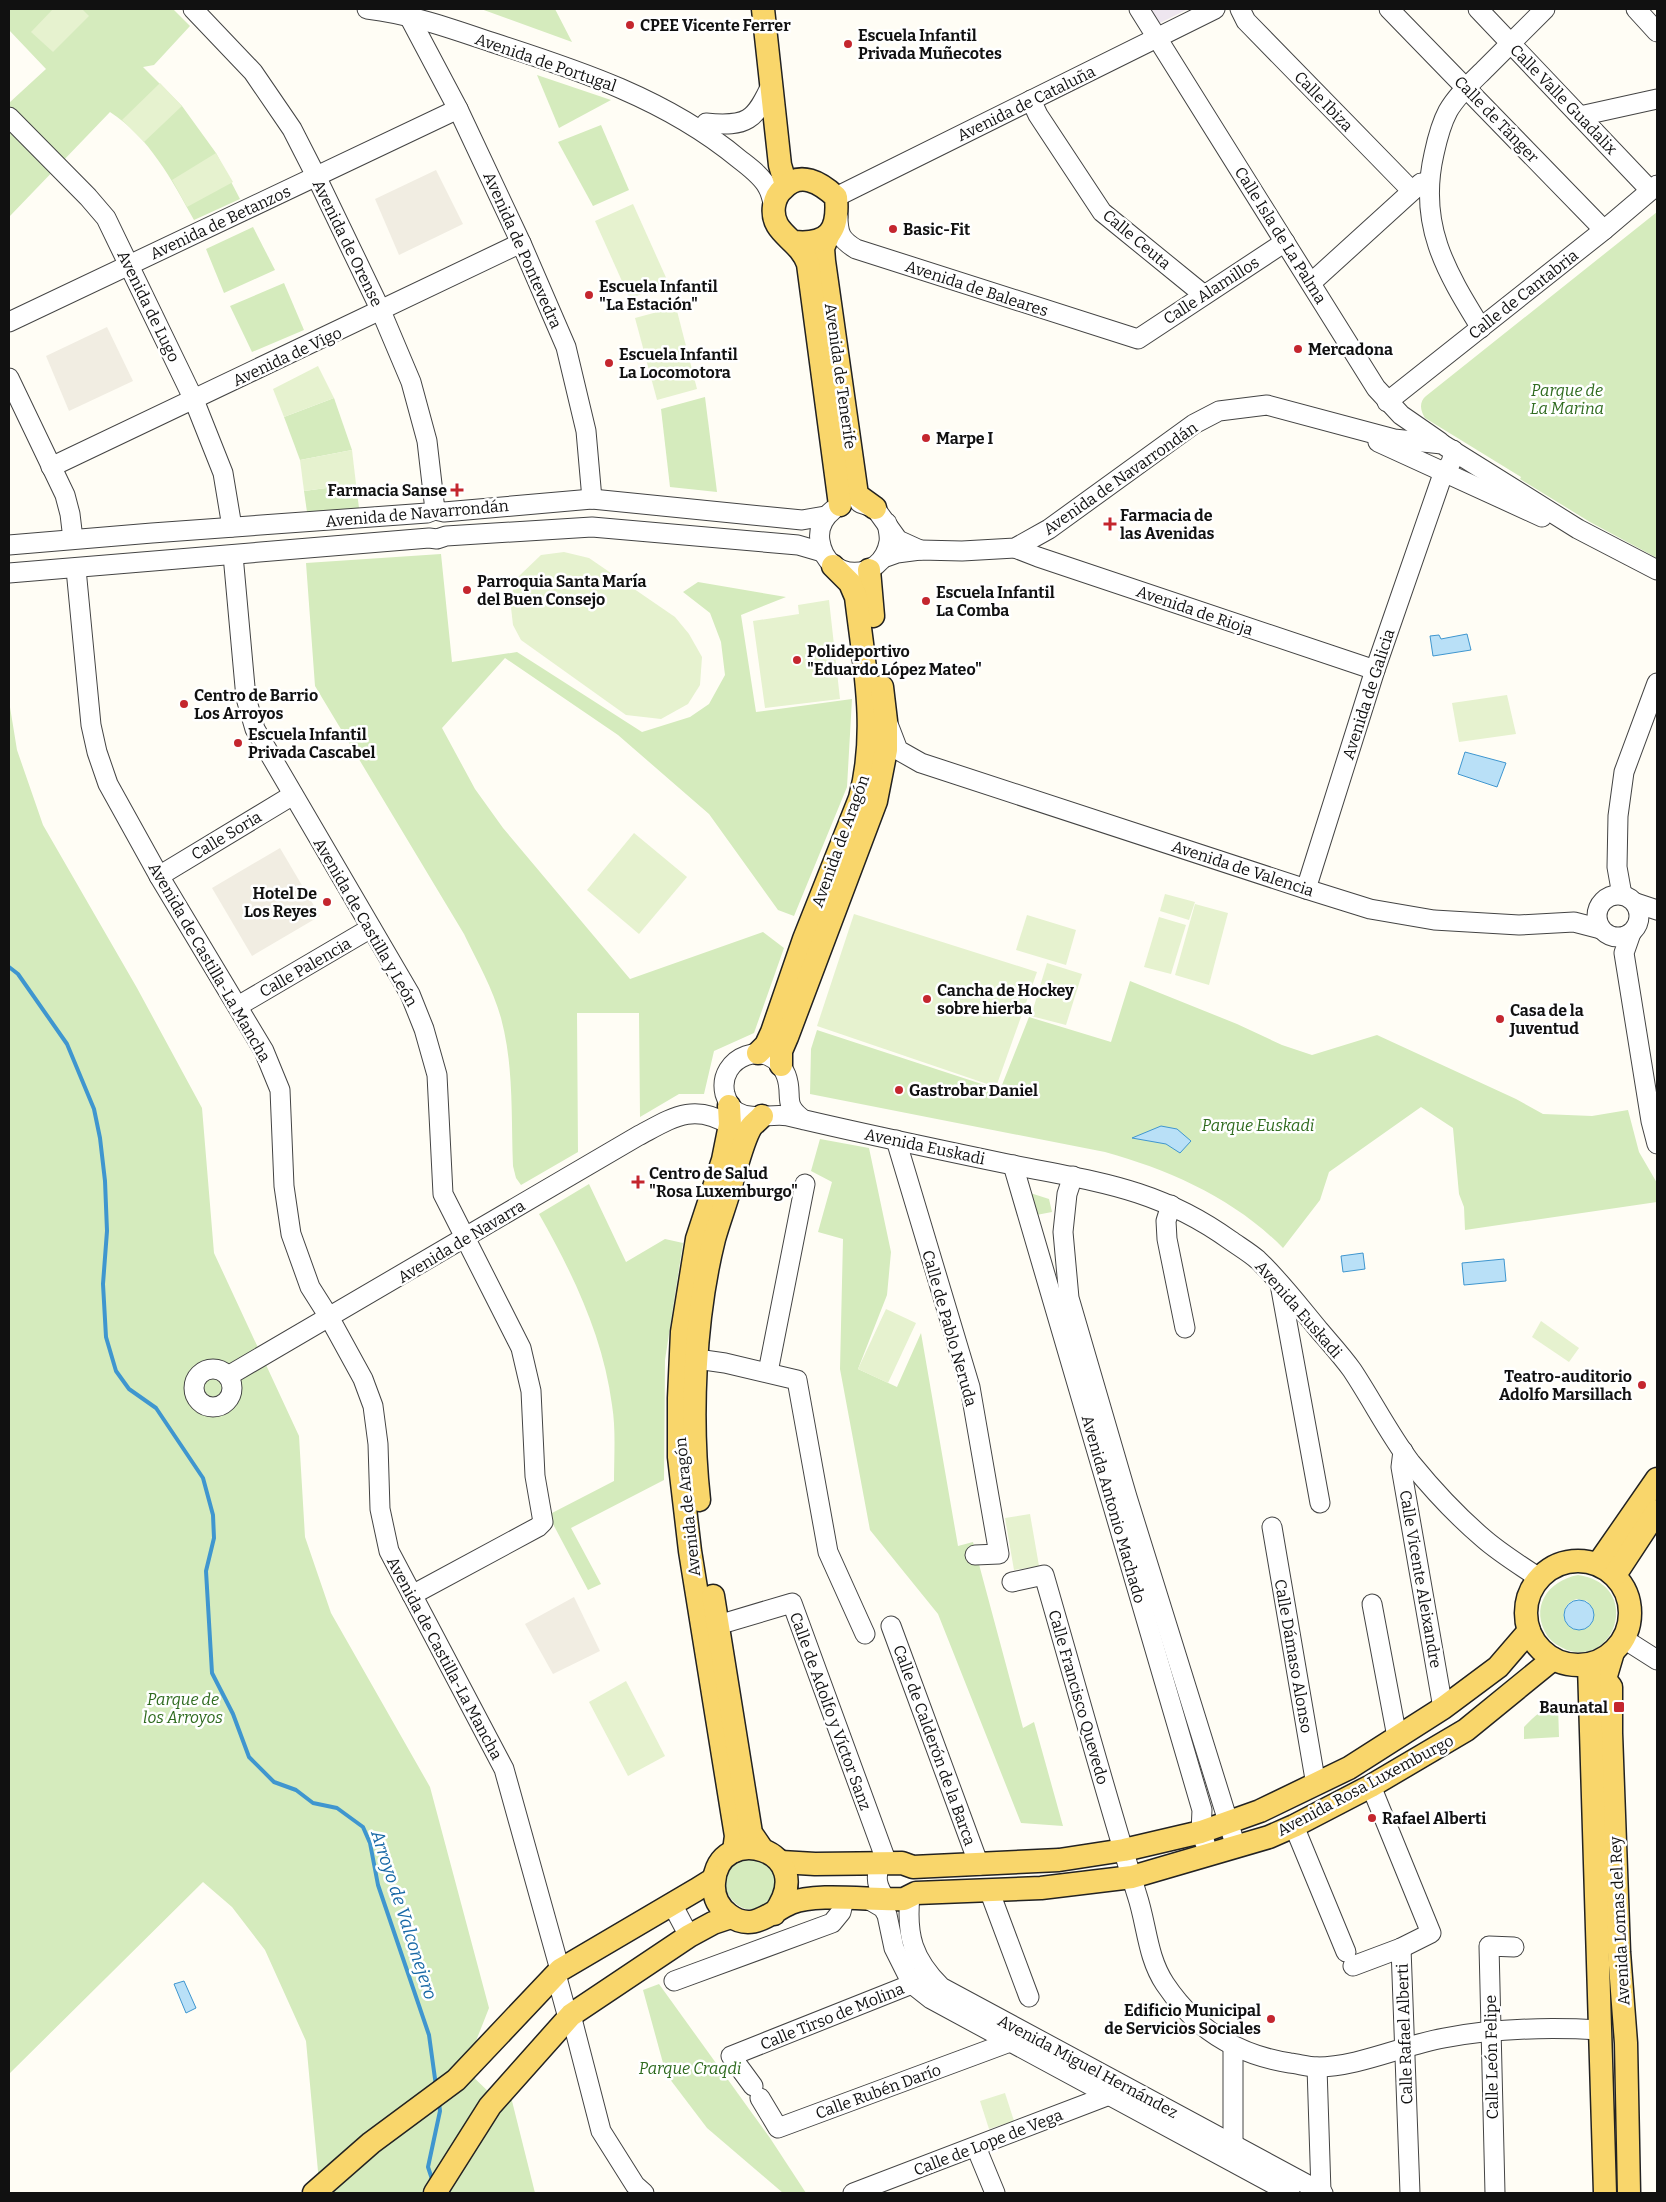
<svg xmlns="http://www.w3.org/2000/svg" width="1666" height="2202" font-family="Bitter,serif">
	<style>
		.industrial { fill: #eee6ef }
		.green { fill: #d5ebbd; fill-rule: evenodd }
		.pitch { fill: #e6f2cf }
		.plaza { fill: #f1ede2 }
		.water { fill: #b9e0f7; stroke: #3f96cf }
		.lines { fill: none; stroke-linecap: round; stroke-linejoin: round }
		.stream { stroke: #3f96cf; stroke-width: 4 }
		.minor-casing { stroke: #444; stroke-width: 21 }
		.major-casing { stroke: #222; stroke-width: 25 }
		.minor { stroke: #fff; stroke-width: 19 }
		.major { stroke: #f9d66b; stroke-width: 22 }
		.poi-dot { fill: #c4262e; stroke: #fff; stroke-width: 2 }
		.labels { text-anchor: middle; stroke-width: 5; stroke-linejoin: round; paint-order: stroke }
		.poi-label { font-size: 16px; font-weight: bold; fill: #111; stroke: #fff; text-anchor: start }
		.street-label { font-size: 16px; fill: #111; stroke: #fff }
		.park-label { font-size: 16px; font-style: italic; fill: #2f6b1f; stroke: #fff }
		.water-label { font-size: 18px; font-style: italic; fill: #1768a6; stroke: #fff }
	</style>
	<rect width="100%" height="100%" fill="#fffdf5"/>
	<polygon class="industrial" points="1145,9 1188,9 1160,23 1150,17"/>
	<g class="green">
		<path d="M9 9H173L190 26 154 65 143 67 182 106 216 153 240 199 194 220C172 180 149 137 110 112L9 217V103L46 69 9 30Z"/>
		<polygon points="481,9 555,9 572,42"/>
		<polygon points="537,75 611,100 559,128"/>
		<polygon points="601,125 629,190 593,206 558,142"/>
		<path d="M1657 212V558L1590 522 1520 479 1521 477 1425 418C1420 410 1419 402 1426 396Z"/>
		<polygon points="253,227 275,270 224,293 206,249"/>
		<polygon points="284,283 304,330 252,352 230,306"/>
		<polygon points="705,397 717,492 670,487 661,409"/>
		<polygon points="334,398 352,450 300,460 284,417"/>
		<polygon points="356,484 359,508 307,512 304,491"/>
		<path d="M441 554 452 662 517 652 642 732 690 717 709 704 725 675 721 642 710 613 683 592 698 582 786 597 741 615 756 712 852 699 847 787 794 916 778 910 709 814 618 735 505 658 442 728 475 789 503 828 630 979 763 932 784 948 754 1033 714 1051 704 1094H679L640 1117 639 1013H577L578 1152 521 1185 516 1178 513 1166C511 1117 514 1066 501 1018 493 989 477 961 464 934L315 686 306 563Z"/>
		<polygon points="9,701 17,750 43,825 137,988 202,1108 214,1253 299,1436 305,1537 331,1613 430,1787 489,2008 465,2069 494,2097 510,2093 535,2193 320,2193 306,2041 265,1950 232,1907 203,1882 9,2074"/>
		<path d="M1130 981 1237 1024 1282 1045 1312 1055 1377 1035 1516 1099 1543 1114 1592 1116 1628 1110 1639 1152 1657 1183V1202L1465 1230 1464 1207 1459 1194 1453 1128 1421 1107 1329 1172 1320 1200 1283 1248C1235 1199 1170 1170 1105 1152L810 1094 811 1049 817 1030 1000 1090 1029 1017 1111 1042Z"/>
		<polygon points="820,1139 869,1148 891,1252 887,1295 858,1369 897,1387 921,1333 958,1546 973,1542 1023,1728 1034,1722 1063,1826 1021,1823 938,1614 870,1530 840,1369 843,1239 818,1232 832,1182 811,1171"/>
		<path d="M589 1184 626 1262 665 1239 683 1243 665 1360 664 1480 571 1528 601 1584 588 1590 553 1524 552 1513 614 1481C614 1456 616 1429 612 1405 603 1336 573 1274 539 1214Z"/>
		<polygon points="1024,1191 1049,1199 1052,1212 1031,1216"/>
		<path d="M1578 1575C1642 1584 1617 1667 1567 1650 1560 1647 1553 1643 1548 1637 1529 1608 1547 1581 1578 1575ZM1577 1599 1587 1601 1593 1609 1577 1630C1560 1625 1559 1604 1577 1599Z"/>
		<path d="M1558 1705 1559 1737 1524 1739V1727C1535 1716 1542 1708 1558 1705Z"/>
		<path d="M739 1859 766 1860 779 1883 765 1906C759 1908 753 1910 746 1909 731 1905 719 1885 728 1871 731 1866 736 1863 739 1859Z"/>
		<polygon points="659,1984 770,2138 806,2193 783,2193 707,2128 666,2074 643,1990"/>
	</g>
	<g class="pitch">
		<polygon points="53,9 82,9 89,16 53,52 31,32"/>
		<polygon points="160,83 182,106 144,142 122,120"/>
		<polygon points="216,153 233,182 187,207 172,180"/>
		<polygon points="633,204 668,282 630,299 595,221"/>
		<polygon points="676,307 697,389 657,400 635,318"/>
		<polygon points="318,366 334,398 284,417 273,389"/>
		<polygon points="352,450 356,484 304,491 300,460"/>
		<polygon points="564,552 589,558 675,617 689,634 702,657 700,685 688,704 661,719 626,715 521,640 513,625 510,599 517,578 541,555"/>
		<polygon points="829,600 840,699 765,708 753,621 799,614 798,605"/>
		<polygon points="1507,695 1516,734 1459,742 1452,703"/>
		<polygon points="634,833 687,877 639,934 587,890"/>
		<polygon points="1165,894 1195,902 1189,920 1160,911"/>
		<polygon points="1195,904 1228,913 1209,985 1175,975"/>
		<polygon points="854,914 1037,972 996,1087 817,1026"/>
		<polygon points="1027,915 1076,930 1066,965 1016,950"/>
		<polygon points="1159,917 1186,925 1171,974 1144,967"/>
		<polygon points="1047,963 1082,974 1066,1025 1031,1016"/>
		<polygon points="886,1309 916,1323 888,1383 858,1369"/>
		<polygon points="1541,1321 1579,1348 1569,1362 1532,1337"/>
		<polygon points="1030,1514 1039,1566 1014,1570 1005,1518"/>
		<polygon points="626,1681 665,1756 628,1776 589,1702"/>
		<polygon points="1005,2093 1014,2121 989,2129 980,2101"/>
	</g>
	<g class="plaza">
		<polygon points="436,170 463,224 399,255 375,199"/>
		<polygon points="107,327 133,381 69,411 46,356"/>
		<polygon points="280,848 320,916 252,956 212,888"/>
		<polygon points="574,1597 600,1651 553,1674 525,1624"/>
	</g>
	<g class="water">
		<polygon points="1467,634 1471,650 1433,656 1430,636 1439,635 1441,639"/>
		<polygon points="1465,752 1506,763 1497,787 1458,774"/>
		<polygon points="1161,1126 1177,1129 1191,1141 1180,1153 1166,1144 1132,1138"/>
		<polygon points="1363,1253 1365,1269 1343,1272 1341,1256"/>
		<polygon points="1504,1259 1506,1281 1464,1285 1462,1263"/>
		<circle cx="1579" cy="1615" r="15"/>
		<polygon points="184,1981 196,2008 186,2013 174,1984"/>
	</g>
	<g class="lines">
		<g class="stream">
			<polyline points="9,967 18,974 67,1044 94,1109 100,1138 105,1181 107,1231 103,1284 106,1337 116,1371 129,1389 156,1408 203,1478 213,1515 214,1538 206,1571 212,1673 233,1714 249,1757 274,1782 296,1790 313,1803 337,1808 363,1827 370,1843 378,1885 429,2035 436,2086"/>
			<polyline points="433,2182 428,2167 440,2111 439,2103"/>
		</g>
		<defs>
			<g id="minor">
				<polyline points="193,9 253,72 292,129 316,176 381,311 411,382 427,441 435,510"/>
				<path d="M367 9C410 14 450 28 491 42 578 70 667 99 739 159 749 167 762 176 768 188 771 193 772 200 774 206"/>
				<polyline points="405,9 458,109 521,243 566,347 586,431 592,499"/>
				<polyline points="1139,9 1376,388 1401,415 1440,442"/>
				<polyline points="1240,9 1246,21 1412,191"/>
				<polyline points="1389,9 1604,230"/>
				<polyline points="1478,9 1650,190"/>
				<polyline points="1636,9 1657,32"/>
				<polyline points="1031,100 1038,115 1102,212 1204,295"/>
				<polyline points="1580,116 1657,99"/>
				<polyline points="9,117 88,197 106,218 194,400 223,473 232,527"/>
				<path d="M706 123C747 127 755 121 772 83"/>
				<polyline points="836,197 1215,9"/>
				<path d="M838 216C838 234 841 240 856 249L1138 339 1285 242"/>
				<polyline points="1311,283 1421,183"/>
				<polyline points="9,322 458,109"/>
				<path d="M1481 328C1445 270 1418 224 1434 154 1437 140 1441 124 1448 111 1457 95 1473 81 1486 68 1506 48 1525 29 1545 9"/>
				<polyline points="9,378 65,495 70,514 73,539"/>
				<polyline points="1387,402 1604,230 1657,185"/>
				<polyline points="1378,442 1542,517"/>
				<polyline points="51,467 521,243"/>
				<polyline points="860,503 875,508 898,540 920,550"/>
				<path d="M833 510C823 518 818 529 820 541 826 582 882 583 889 542 890 536 888 529 887 523"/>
				<polyline points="9,545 152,533 427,513 435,510 444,512 592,499 802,520 825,516"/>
				<polyline points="1015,548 1038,557 1375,670"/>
				<polyline points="233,555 246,698 255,729 410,994 424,1029 437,1075 443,1194 521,1348 531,1391 535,1476 543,1522 538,1527 412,1595"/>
				<polyline points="883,558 897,553 920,550 962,551 1015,548 1049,529 1194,424 1219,411 1267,405 1394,439 1442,444 1578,529 1657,570"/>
				<polyline points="76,569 91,725 97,752 108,784 159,876 264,1051 280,1090 284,1186 291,1234 310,1287 329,1317 363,1379 373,1406 378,1444 380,1509 389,1551 504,1769 560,1970"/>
				<polyline points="9,573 429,538 437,539 446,536 592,527 798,545 822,552"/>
				<polyline points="888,724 898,750 921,763 1306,889 1370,909 1434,920 1519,925 1574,922 1601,929"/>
				<polyline points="159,876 293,795"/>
				<path d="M1306 889 1375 670 1444 471C1451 465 1453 460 1453 450"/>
				<circle cx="1618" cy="916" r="21"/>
				<polyline points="1622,895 1617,867 1618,816 1624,772 1657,683"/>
				<polyline points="1636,903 1657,910"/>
				<polyline points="1631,933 1624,953 1651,1121 1657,1144"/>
				<polyline points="238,1006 371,928"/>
				<path d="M804 1120C781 1104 794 1096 786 1075 770 1035 716 1057 725 1094 727 1101 730 1108 737 1112 752 1121 772 1113 788 1116 859 1133 931 1148 1003 1163 1090 1181 1155 1186 1230 1240 1240 1247 1250 1253 1258 1260 1281 1282 1299 1306 1319 1330 1330 1343 1342 1356 1352 1370 1372 1400 1389 1434 1411 1463 1433 1490 1456 1515 1483 1538 1500 1553 1520 1565 1539 1578"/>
				<polyline points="896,1140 970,1387 999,1554 975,1555"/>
				<polyline points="1013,1165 1202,1810 1201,1832 1205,1843"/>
				<polyline points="1073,1176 1067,1194 1063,1232 1069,1298 1127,1497 1236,1847"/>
				<polyline points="1171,1205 1166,1221 1167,1239 1185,1328"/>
				<polyline points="1280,1284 1320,1503"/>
				<polyline points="697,1359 725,1363 797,1380 828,1552 865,1634"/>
				<circle cx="213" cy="1388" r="19"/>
				<polyline points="768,1372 805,1184"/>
				<path d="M228 1376 638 1136C672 1118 693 1102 730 1125"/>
				<polyline points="1403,1451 1401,1467 1443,1708"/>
				<polyline points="1272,1527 1316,1785"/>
				<path d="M1012 1582 1044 1575C1075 1682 1104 1789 1137 1895 1147 1925 1147 1957 1165 1984 1195 2029 1238 2055 1290 2063 1299 2064 1308 2067 1317 2067 1358 2067 1404 2045 1444 2038 1496 2028 1547 2027 1600 2030"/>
				<polyline points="1372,1604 1397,1737"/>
				<polyline points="718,1625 792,1603 887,1863"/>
				<polyline points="891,1626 979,1865"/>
				<polyline points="1624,1639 1657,1660"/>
				<polyline points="1294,1826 1346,1952"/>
				<path d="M880 1865C875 1878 877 1886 885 1898"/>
				<polyline points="989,1890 1029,1997"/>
				<path d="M910 1896C906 1936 913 1959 941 1987L1323 2193"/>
				<polyline points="866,1898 883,1908 887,1915 894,1948 912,1984 931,1999 1290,2193"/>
				<polyline points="672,1904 689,1936"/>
				<polyline points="1401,1948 1410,2193"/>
				<polyline points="1353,1966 1401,1948 1431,1933 1371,1786"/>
				<polyline points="556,1974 568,2018"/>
				<polyline points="674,1981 832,1923 841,1912 844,1899"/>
				<polyline points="571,2015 601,2131 635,2185 644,2193"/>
				<polyline points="1233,2046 1233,2143"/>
				<polyline points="1317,2067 1321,2192"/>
				<polyline points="753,2086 731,2056 912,1984 923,1976"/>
				<polyline points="760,2098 778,2128 1010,2042"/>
				<polyline points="976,2147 995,2193"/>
				<polyline points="853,2193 1107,2096 1110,2089"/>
				<polyline points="1495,2193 1489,1946 1514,1947"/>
			</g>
			<g id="major">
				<polyline points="763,9 780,165 786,185"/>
				<polyline points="828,236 823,248 824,261 857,495 875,508"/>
				<path d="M794 242C829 245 839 231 836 197 821 183 800 170 783 189 778 193 775 200 774 206 770 234 799 238 808 264L840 505"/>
				<polyline points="869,570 873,616"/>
				<path d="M758 1053 766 1045 772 1032 804 939 860 798C878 731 864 664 856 597L850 583 833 566"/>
				<polyline points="781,1065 781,1051 787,1037 876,801 886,750 886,721 882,687"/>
				<polyline points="729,1106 730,1125 723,1160 697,1239 682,1332 679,1398 679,1457 690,1551 736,1836 734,1851"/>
				<path d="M699 1500C690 1419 694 1319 714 1239 719 1221 726 1203 731 1185 736 1169 743 1140 751 1127 754 1123 759 1120 762 1116"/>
				<circle cx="1578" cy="1613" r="52"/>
				<polyline points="1598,1564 1657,1479"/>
				<polyline points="1615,1575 1657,1511"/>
				<polyline points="713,1596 751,1833 762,1849"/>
				<polyline points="1613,1652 1605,1679 1611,1687 1611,1733 1619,1952 1626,2043 1629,2193"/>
				<polyline points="1589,1665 1605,2193"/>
				<polyline points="781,1862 815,1864 902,1863 913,1867 1059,1860 1124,1850 1201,1832 1260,1811 1349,1768 1443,1708 1498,1667 1529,1631"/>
				<path d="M774 1914C822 1848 717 1821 714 1883 713 1896 718 1907 729 1915 753 1933 770 1912 791 1903 817 1892 875 1901 904 1899L916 1893 1041 1888 1132 1877 1269 1837 1294 1826 1371 1786 1466 1730 1553 1659"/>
				<polyline points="314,2193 371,2143 456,2080 560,1970 696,1890 712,1880 714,1877"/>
				<polyline points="435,2193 490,2106 571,2015 689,1936 713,1923 731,1917"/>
			</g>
		</defs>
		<use href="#minor" class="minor-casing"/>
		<use href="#major" class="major-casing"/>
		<use href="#minor" class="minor"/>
		<use href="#major" class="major"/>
	</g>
	<g class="poi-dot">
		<circle cx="630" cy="25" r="5"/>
		<circle cx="848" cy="44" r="5"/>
		<circle cx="893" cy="229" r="5"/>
		<circle cx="589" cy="295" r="5"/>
		<circle cx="1298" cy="349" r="5"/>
		<circle cx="609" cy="363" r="5"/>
		<circle cx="926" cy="438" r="5"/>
		<path d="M454.5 482.5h5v5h5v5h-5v5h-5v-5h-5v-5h5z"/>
		<path d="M1107.5 516.5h5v5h5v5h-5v5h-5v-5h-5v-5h5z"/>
		<circle cx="467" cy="590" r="5"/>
		<circle cx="926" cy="601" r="5"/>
		<circle cx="797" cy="660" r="5"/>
		<circle cx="184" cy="704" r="5"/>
		<circle cx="238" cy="743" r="5"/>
		<circle cx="327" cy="902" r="5"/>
		<circle cx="927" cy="999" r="5"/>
		<circle cx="1500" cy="1019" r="5"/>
		<circle cx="899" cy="1090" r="5"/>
		<path d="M635.5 1174.5h5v5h5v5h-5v5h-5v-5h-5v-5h5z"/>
		<circle cx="1642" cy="1385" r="5"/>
		<rect x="1613" y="1701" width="12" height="12" rx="2.5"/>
		<circle cx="1372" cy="1818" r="5"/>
		<circle cx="1271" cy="2019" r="5"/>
	</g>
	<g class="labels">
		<g class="poi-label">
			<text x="640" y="31">CPEE Vicente Ferrer</text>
			<text x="858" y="41">Escuela Infantil<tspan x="858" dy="18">Privada Muñecotes</tspan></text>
			<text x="903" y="235">Basic-Fit</text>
			<text x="599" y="292">Escuela Infantil<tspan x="599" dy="18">"La Estación"</tspan></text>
			<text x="1308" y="355">Mercadona</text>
			<text x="619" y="360">Escuela Infantil<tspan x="619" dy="18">La Locomotora</tspan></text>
			<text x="936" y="444">Marpe I</text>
			<text x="447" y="496" text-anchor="end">Farmacia Sanse</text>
			<text x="1120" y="521">Farmacia de<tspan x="1120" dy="18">las Avenidas</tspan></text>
			<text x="477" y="587">Parroquia Santa María<tspan x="477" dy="18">del Buen Consejo</tspan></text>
			<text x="936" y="598">Escuela Infantil<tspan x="936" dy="18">La Comba</tspan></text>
			<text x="807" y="657">Polideportivo<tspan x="807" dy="18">"Eduardo López Mateo"</tspan></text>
			<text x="194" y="701">Centro de Barrio<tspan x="194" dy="18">Los Arroyos</tspan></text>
			<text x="248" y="740">Escuela Infantil<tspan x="248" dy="18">Privada Cascabel</tspan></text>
			<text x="317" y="899" text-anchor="end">Hotel De<tspan x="317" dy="18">Los Reyes</tspan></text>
			<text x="937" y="996">Cancha de Hockey<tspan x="937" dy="18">sobre hierba</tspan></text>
			<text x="1510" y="1016">Casa de la<tspan x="1510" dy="18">Juventud</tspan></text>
			<text x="909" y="1096">Gastrobar Daniel</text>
			<text x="649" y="1179">Centro de Salud<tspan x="649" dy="18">"Rosa Luxemburgo"</tspan></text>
			<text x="1632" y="1382" text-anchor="end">Teatro-auditorio<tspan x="1632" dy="18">Adolfo Marsillach</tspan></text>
			<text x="1608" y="1713" text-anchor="end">Baunatal</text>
			<text x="1382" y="1824">Rafael Alberti</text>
			<text x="1261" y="2016" text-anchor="end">Edificio Municipal<tspan x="1261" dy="18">de Servicios Sociales</tspan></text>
		</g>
		<g class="street-label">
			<text transform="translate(546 62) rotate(19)" y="6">Avenida de Portugal</text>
			<text transform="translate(1564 99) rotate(46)" y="6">Calle Valle Guadalix</text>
			<text transform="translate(1324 101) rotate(46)" y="6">Calle Ibiza</text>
			<text transform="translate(1026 103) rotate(-26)" y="6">Avenida de Cataluña</text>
			<text transform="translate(1497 119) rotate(46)" y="6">Calle de Tánger</text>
			<text transform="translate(220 222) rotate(-25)" y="6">Avenida de Betanzos</text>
			<text transform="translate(1281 235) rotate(58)" y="6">Calle Isla de La Palma</text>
			<text transform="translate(1137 239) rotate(40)" y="6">Calle Ceuta</text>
			<text transform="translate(348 243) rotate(64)" y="6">Avenida de Orense</text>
			<text transform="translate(523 250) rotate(66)" y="6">Avenida de Pontevedra</text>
			<text transform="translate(977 288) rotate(18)" y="6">Avenida de Baleares</text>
			<text transform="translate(1211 290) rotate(-33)" y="6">Calle Alamillos</text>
			<text transform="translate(1523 294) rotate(-38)" y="6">Calle de Cantabria</text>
			<text transform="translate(149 306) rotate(64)" y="6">Avenida de Lugo</text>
			<text transform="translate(287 356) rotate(-25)" y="6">Avenida de Vigo</text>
			<text transform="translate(841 376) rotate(82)" y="6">Avenida de Tenerife</text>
			<text transform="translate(1120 478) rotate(-35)" y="6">Avenida de Navarrondán</text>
			<text transform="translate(417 513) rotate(-5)" y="6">Avenida de Navarrondán</text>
			<text transform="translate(1195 610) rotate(19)" y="6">Avenida de Rioja</text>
			<text transform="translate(1368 694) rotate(-72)" y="6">Avenida de Galicia</text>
			<text transform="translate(226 835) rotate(-31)" y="6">Calle Soria</text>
			<text transform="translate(840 841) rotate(-70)" y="6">Avenida de Aragón</text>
			<text transform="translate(1243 868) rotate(18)" y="6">Avenida de Valencia</text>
			<text transform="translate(366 922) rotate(60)" y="6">Avenida de Castilla y León</text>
			<text transform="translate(210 962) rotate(60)" y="6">Avenida de Castilla-La Mancha</text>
			<text transform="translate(305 967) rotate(-30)" y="6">Calle Palencia</text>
			<text transform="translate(925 1146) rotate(12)" y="6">Avenida Euskadi</text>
			<text transform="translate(461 1241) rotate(-31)" y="6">Avenida de Navarra</text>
			<text transform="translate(1299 1309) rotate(49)" y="6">Avenida Euskadi</text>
			<text transform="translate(950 1328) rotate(74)" y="6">Calle de Pablo Neruda</text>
			<text transform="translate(687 1507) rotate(-96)" y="6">Avenida de Aragón</text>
			<text transform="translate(1114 1509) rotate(74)" y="6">Avenida Antonio Machado</text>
			<text transform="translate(1421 1579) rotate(80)" y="6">Calle Vicente Aleixandre</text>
			<text transform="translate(1294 1656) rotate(80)" y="6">Calle Dámaso Alonso</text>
			<text transform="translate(445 1658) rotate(62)" y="6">Avenida de Castilla-La Mancha</text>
			<text transform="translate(1079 1697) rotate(74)" y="6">Calle Francisco Quevedo</text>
			<text transform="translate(831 1711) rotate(70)" y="6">Calle de Adolfo y Víctor Sanz</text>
			<text transform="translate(935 1745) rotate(70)" y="6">Calle de Calderón de la Barca</text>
			<text transform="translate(1365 1785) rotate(-28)" y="6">Avenida Rosa Luxemburgo</text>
			<text transform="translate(1619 1921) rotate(-93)" y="6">Avenida Lomas del Rey</text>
			<text transform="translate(832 2016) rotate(-22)" y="6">Calle Tirso de Molina</text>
			<text transform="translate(1404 2034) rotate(-92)" y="6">Calle Rafael Alberti</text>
			<text transform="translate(1491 2057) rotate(-91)" y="6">Calle León Felipe</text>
			<text transform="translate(1088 2066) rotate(28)" y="6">Avenida Miguel Hernández</text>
			<text transform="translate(878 2091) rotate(-20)" y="6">Calle Rubén Darío</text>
			<text transform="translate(988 2142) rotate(-21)" y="6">Calle de Lope de Vega</text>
		</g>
		<g class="park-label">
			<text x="1567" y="396">Parque de<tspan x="1567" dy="18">La Marina</tspan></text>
			<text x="1258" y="1131">Parque Euskadi</text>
			<text x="183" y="1705">Parque de<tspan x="183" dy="18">los Arroyos</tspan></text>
			<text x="690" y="2074">Parque Craqdi</text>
		</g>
		<g class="water-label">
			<text transform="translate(404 1915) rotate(72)" y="6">Arroyo de Valconejero</text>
		</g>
	</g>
	<rect width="1666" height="2202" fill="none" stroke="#111111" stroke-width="20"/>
</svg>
